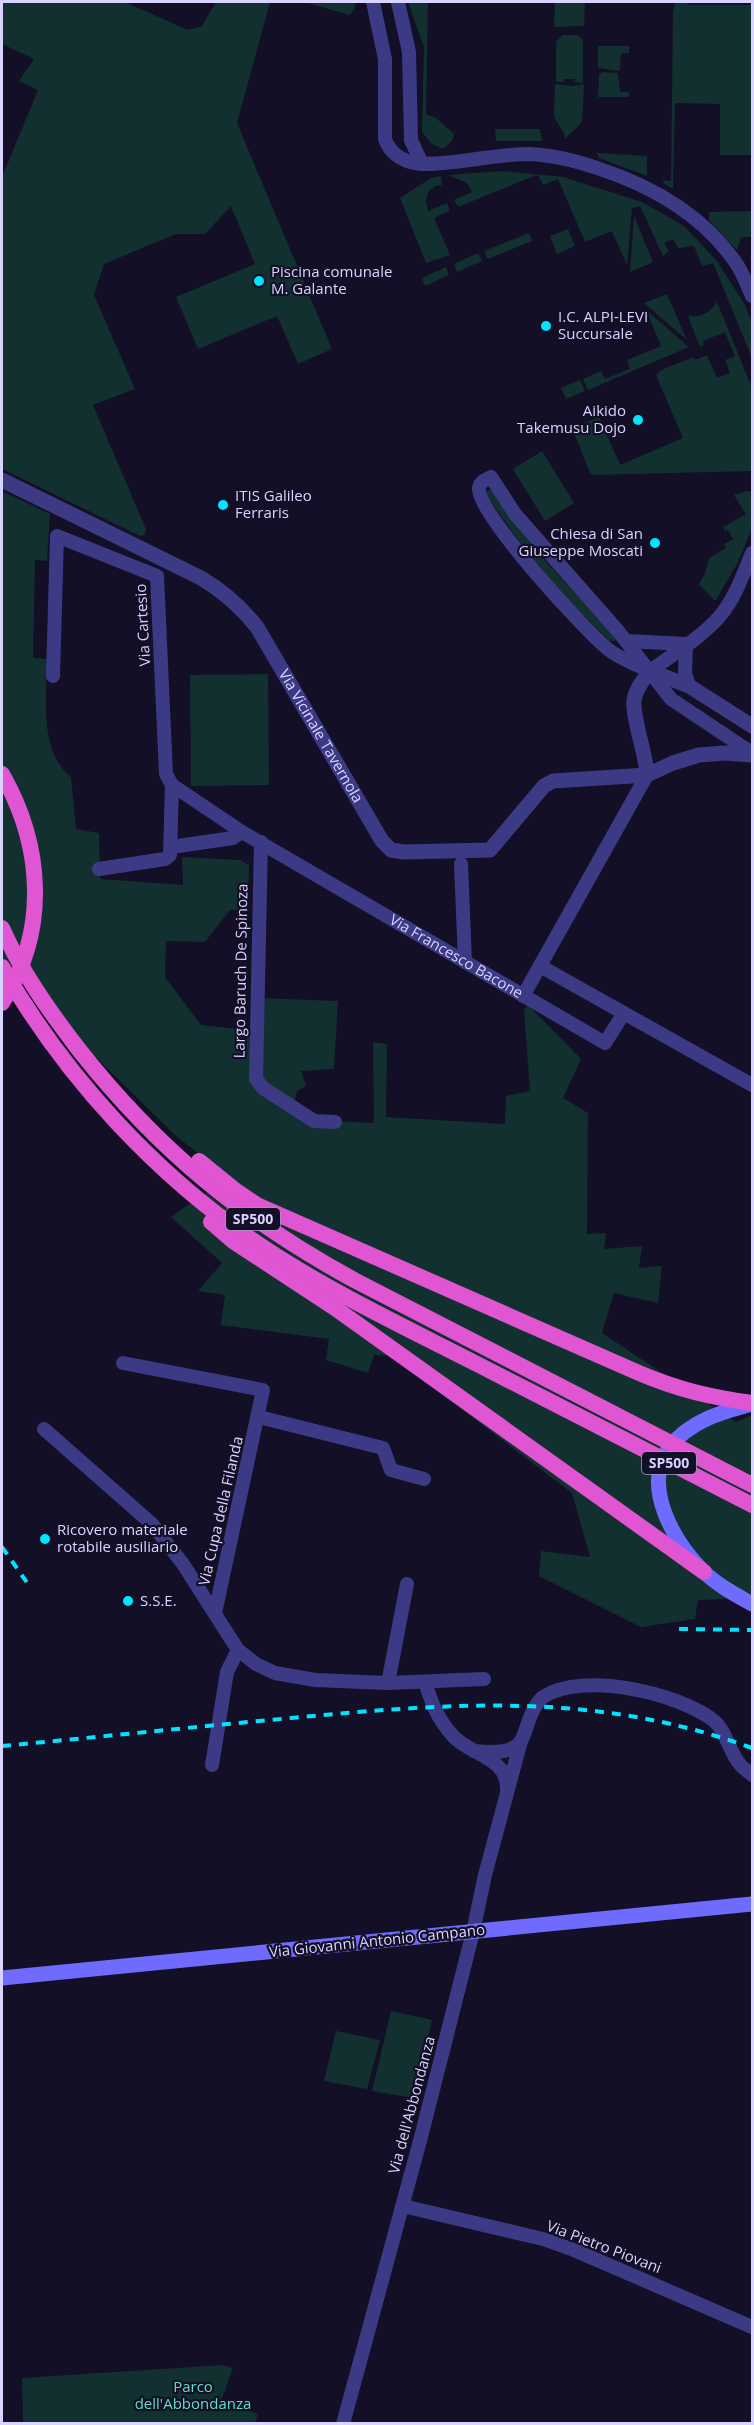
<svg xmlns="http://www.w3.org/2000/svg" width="754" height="2425" font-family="'Open Sans',sans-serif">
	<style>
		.green { fill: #12302f }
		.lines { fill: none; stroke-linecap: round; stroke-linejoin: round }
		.minor { stroke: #3d3a85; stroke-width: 14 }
		.tertiary { stroke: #3d3a85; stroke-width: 15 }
		.secondary { stroke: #6f6bff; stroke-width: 15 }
		.trunk { stroke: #e055d1; stroke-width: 16 }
		.rail { stroke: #00e5ff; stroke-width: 4; stroke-dasharray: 9 8; stroke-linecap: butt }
		.poi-dot { fill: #00e5ff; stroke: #130f26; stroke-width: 2 }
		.labels { text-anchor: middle; stroke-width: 4.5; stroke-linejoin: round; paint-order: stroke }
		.shield { fill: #130f26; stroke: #9e99be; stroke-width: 1.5 }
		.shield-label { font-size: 14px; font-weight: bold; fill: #d9d4ff }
		.poi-label { font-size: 15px; fill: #d9d4ff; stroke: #130f26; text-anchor: start }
		.street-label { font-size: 15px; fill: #d9d4ff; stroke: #130f26 }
		.park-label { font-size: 15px; fill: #5fe0c0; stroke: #130f26 }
	</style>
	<rect width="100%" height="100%" fill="#130f26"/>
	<g class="green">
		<polygon points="2,2 125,2 188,30 202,26 216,2 270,2 237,123 332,349 298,364 277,316 198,349 176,297 255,264 231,206 205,234 176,234 104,264 94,295 135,389 93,405 146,529 145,535 140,536 2,469 2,177 38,90 19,81 34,59 2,44"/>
		<polygon points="305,2 356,2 354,10 349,15"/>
		<polygon points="408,2 428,2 426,114 436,118 454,134 452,141 443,149 432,144 422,132 424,47"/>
		<polygon points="555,2 585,2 584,26 554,27"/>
		<polygon points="675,2 687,2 688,5 752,5 752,155 720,155 720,104 675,103 673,189 663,183 664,180 671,181 673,13"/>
		<polygon points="562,35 578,35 583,40 583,83 575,82 575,79 564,79 564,82 556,82 556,42"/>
		<polygon points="598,46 629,46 629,53 621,53 620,71 598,68"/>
		<polygon points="603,72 618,73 620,92 629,92 629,97 598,97 599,74"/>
		<polygon points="555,84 573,86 584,84 582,122 565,139 564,133 554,117"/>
		<polygon points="495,129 540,129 542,141 496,141"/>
		<polygon points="597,153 647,156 647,176 599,158"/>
		<polygon points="502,171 563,177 642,202 684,226 717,261 745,305 752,322 752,358 713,263 702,266 694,246 678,248 673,239 664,243 669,251 663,256 640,206 632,208 627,265 612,231 585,242 558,179 543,185 538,175 534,176 458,207 454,200 472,192 467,183 448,175"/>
		<polygon points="441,176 442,185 435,186 428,192 426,201 428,211 447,203 450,211 434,218 450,255 426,263 400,198 431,178"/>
		<polygon points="752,211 752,237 741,237 737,250 709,220 709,212"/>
		<polygon points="634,216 653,262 630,272"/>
		<polygon points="568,229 575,246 557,254 550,236"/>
		<polygon points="529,233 532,241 488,259 484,251"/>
		<polygon points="478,253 482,261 457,272 454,264"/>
		<polygon points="446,267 449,275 425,286 422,278"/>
		<polygon points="667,294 687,340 644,303"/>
		<path d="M717 302 752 388V471L591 475 572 428 599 417 620 465 683 438 656 375 661 370 694 357 695 360 707 355 717 378 730 373 725 360 735 356 725 332 703 341 704 345 700 347 688 316C701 318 710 313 717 302Z"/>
		<polygon points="646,310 689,347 588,390 583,379 601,371 605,379 630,369 627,360 661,346"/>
		<polygon points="580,380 585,391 566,399 561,388"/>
		<polygon points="542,451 574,503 545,521 513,469"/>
		<path d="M491 489 545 561 609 629 616 638 615 641H610C563 598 522 549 487 495V491Z"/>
		<path d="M2 491 50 514 47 561 35 560 33 658 47 659C47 697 38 750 71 777L76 829 99 833 100 879 183 885 182 857 240 860 249 865 248 928 238 910H230L205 942 166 941 165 977 201 1025 256 1031 257 998 338 1001 334 1069 301 1071 306 1086 297 1091 293 1107 313 1120 374 1123 373 1042 387 1044 386 1117 505 1124 506 1096 530 1091 524 1010 528 1005 581 1059 563 1098 588 1113 587 1234 606 1233 604 1249 642 1246 639 1268 662 1266 658 1303 614 1293 602 1333 736 1422 752 1415V1598L698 1600 695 1619 641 1627 539 1576 541 1551 590 1557 572 1493 391 1356 374 1355 368 1373 326 1360 329 1339 221 1325 225 1295 198 1291 222 1263 171 1217 228 1177 176 1136 75 1037 31 968 2 997Z"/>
		<polygon points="746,491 752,492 752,529 736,566 715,601 699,584 705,574 709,558 726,548 724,544 733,539 728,530 725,531 723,527 746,514 734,495"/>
		<polygon points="268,674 269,785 191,786 190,675"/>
		<polygon points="391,2011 432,2020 414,2098 372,2091"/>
		<polygon points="336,2031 380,2040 367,2089 324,2081"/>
		<polygon points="223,2365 233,2368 221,2401 258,2414 255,2423 23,2423 22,2378"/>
	</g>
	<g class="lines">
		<g class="minor">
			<path d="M373 2 385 59V139C390 155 407 164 424 164 459 164 494 154 529 154 553 155 577 161 600 169 654 187 703 215 736 263 743 273 747 285 752 296"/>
			<polyline points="398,2 409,52 411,140 422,164"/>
			<polyline points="626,641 686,644"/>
			<polyline points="686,644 685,673 689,686"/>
			<path d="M650 671C636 665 621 659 609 650 586 632 478 514 479 489 479 482 485 480 491 477L515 514 618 631 671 699 752 753"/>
			<path d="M650 671C673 654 701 638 720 616 735 598 743 575 752 553"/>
			<polyline points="53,676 57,536 157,576 166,774 172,785 170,855 165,859 99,869"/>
			<path id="s1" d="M172 785 242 832 605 1043 624 1013"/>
			<polyline points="261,842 256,1079 263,1088 314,1121 335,1122"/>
			<polyline points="171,847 233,838 242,832"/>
			<polyline points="461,864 465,962"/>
			<polyline points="540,966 752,1085"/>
			<polyline points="523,996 647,775"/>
			<polyline points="123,1363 263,1390 215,1613"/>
			<polyline points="259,1417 383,1448 391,1470 424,1479"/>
			<polyline points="44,1429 152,1524 183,1564 238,1650 256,1664 275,1673 315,1680 388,1683 484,1679"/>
			<path d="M425 1682C432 1704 437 1718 453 1736 470 1755 508 1757 507 1789"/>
			<polyline points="388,1683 407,1584"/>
			<path d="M474 1751C487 1752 512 1755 521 1741 527 1730 528 1718 535 1707 537 1704 540 1699 543 1697 583 1671 678 1693 713 1720 726 1730 729 1751 739 1763 742 1768 748 1771 752 1775"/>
			<polyline points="212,1765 227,1672 238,1650"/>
			<polyline points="403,2206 543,2239 574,2250 752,2327"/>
			<polyline points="343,2424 421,2137 473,1932 485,1875 521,1741"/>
		</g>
		<g class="tertiary">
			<path id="s2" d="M2 480 201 578C223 591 241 607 257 627L382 841 391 850 404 852 490 850 544 786 553 781 647 775 673 763 699 755 725 753 752 755"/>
			<path d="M647 775C646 753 632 717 634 700 636 689 643 680 650 671L689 686 752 726"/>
		</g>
		<g class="secondary">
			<path d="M752 1404C722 1412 689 1421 669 1448 641 1487 675 1543 703 1571 717 1585 736 1595 752 1604"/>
			<polyline points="2,1978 752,1904"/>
		</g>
		<g class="trunk">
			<path d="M2 774C43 846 49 931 2 1003"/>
			<path d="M2 928C22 973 50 1012 80 1051 160 1152 244 1220 356 1281L752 1485"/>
			<path d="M2 967C65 1077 157 1177 264 1248 332 1293 407 1328 479 1365 570 1412 662 1458 752 1505"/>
			<path d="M199 1161 236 1191 257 1205 639 1373C679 1390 710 1397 752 1403"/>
			<polyline points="211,1222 233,1241 335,1308 704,1572"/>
		</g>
		<g class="rail">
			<polyline points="2,1547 28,1584"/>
			<polyline points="679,1629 752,1630"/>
			<path d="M2 1746C98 1737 194 1727 291 1718 452 1703 596 1691 752 1748"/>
		</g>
	</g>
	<g class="poi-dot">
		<circle cx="259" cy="281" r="6"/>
		<circle cx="546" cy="326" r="6"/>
		<circle cx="638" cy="420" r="6"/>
		<circle cx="223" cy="505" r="6"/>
		<circle cx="655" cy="543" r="6"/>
		<circle cx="45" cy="1539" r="6"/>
		<circle cx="128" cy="1601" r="6"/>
	</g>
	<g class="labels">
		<g class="shield">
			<rect x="226" y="1208" width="54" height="22" rx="4.5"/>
			<rect x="642" y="1452" width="54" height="22" rx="4.5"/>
		</g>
		<g class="shield-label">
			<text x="253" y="1224">SP500</text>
			<text x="669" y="1468">SP500</text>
		</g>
		<g class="poi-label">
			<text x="271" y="277">Piscina comunale<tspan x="271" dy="17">M. Galante</tspan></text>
			<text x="558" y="322">I.C. ALPI-LEVI<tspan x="558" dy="17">Succursale</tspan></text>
			<text x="626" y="416" text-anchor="end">Aikido<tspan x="626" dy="17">Takemusu Dojo</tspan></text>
			<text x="235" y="501">ITIS Galileo<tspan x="235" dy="17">Ferraris</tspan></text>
			<text x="643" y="539" text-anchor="end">Chiesa di San<tspan x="643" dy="17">Giuseppe Moscati</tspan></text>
			<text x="57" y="1535">Ricovero materiale<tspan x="57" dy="17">rotabile ausiliario</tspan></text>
			<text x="140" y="1606">S.S.E.</text>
		</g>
		<g class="street-label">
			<text transform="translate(143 625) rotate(-93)" y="5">Via Cartesio</text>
			<text dy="5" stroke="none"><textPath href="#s2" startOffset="423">Via Vicinale Tavernola</textPath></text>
			<text dy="5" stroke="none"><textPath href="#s1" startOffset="332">Via Francesco Bacone</textPath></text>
			<text transform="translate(241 971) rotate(-89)" y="5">Largo Baruch De Spinoza</text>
			<text transform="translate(221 1511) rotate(-77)" y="5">Via Cupa della Filanda</text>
			<text transform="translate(377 1941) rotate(-6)" y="5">Via Giovanni Antonio Campano</text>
			<text transform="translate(412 2105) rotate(-75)" y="5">Via dell'Abbondanza</text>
			<text transform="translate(604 2247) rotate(21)" y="5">Via Pietro Piovani</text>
		</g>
		<g class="park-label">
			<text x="193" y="2392">Parco<tspan x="193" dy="17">dell'Abbondanza</tspan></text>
		</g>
	</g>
	<rect width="754" height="2425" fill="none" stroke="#d9d4ff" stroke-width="6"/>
</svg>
